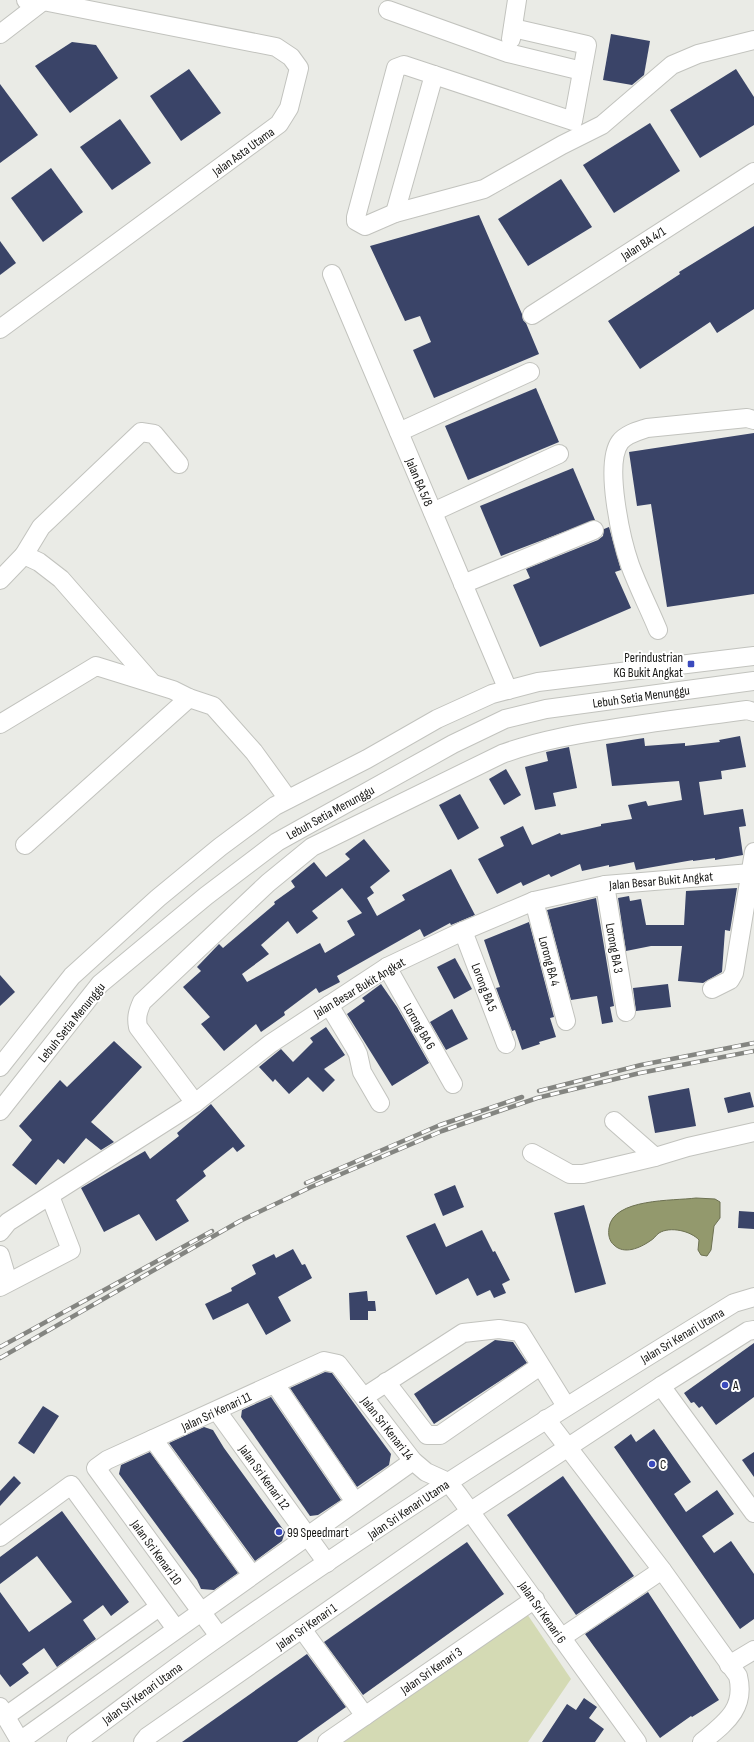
<svg xmlns="http://www.w3.org/2000/svg" width="754" height="1742" font-family="'Sofia Sans Condensed',sans-serif">
	<style>
		.green { fill: #d4dab4 }
		.water { fill: #93996d; stroke: #6d7152 }
		.building { fill: #3a4468; fill-rule: evenodd }
		.lines { fill: none; stroke-linecap: round; stroke-linejoin: round }
		.minor-casing { stroke: #c2c3be; stroke-width: 20 }
		.minor { stroke: #fff; stroke-width: 18 }
		.rail-casing { stroke: #848581; stroke-width: 4.5 }
		.rail { stroke: #fff; stroke-width: 3; stroke-dasharray: 9; stroke-linecap: butt }
		.poi-dot { fill: #3a4abd; stroke: #fff; stroke-width: 1.5 }
		.labels { text-anchor: middle; stroke-width: 4; stroke-linejoin: round; paint-order: stroke }
		.street-label { font-size: 13px; fill: #151513; stroke: #fff }
		.poi-label { font-size: 13px; fill: #151513; stroke: #fff; text-anchor: start }
	</style>
	<rect width="100%" height="100%" fill="#eaebe6"/>
	<polygon class="green" points="525,1611 571,1679 528,1742 337,1742"/>
	<path class="water" d="M696 1198 715 1199 720 1202V1218L714 1226 711 1250 707 1256 701 1255 698 1250 699 1240C691 1231 670 1226 659 1233 656 1235 654 1239 650 1241 640 1248 624 1255 614 1245 609 1241 608 1234 609 1228 613 1198 673 1201 696 1198Z"/>
	<g class="building">
		<polygon points="611,34 650,41 644,75 632,85 603,80"/>
		<polygon points="72,42 96,45 118,78 70,113 35,66"/>
		<polygon points="189,69 221,113 181,141 150,96"/>
		<polygon points="736,69 754,97 754,125 700,158 670,110"/>
		<polygon points="0,84 38,135 0,163"/>
		<polygon points="120,119 151,163 112,190 80,147"/>
		<polygon points="650,123 680,171 614,213 583,165"/>
		<polygon points="51,168 83,212 43,242 11,198"/>
		<polygon points="561,179 592,227 528,266 498,219"/>
		<polygon points="479,215 522,314 523,320 526,323 539,354 434,398 413,350 431,342 420,316 405,321 370,246"/>
		<polygon points="754,226 754,309 717,333 710,322 640,369 608,321 680,274 679,272"/>
		<polygon points="0,241 16,263 0,275"/>
		<polygon points="536,388 559,442 468,480 445,426"/>
		<polygon points="754,433 754,594 667,607 651,504 637,506 629,452"/>
		<polygon points="573,468 595,520 501,556 480,506"/>
		<polygon points="609,527 621,570 615,572 631,608 540,647 513,585 530,578 526,569 598,540 603,536 604,529"/>
		<polygon points="740,736 746,767 721,771 722,779 699,782 704,815 743,809 746,826 739,827 743,855 715,860 715,858 693,861 693,860 636,870 634,862 609,867 609,865 582,871 580,864 551,877 549,874 523,886 521,882 497,894 478,859 504,846 500,837 523,826 532,845 560,833 561,835 601,826 601,824 632,819 628,805 646,801 648,806 682,800 679,781 612,786 606,744 644,738 645,746 685,743 685,746 720,742 719,740"/>
		<polygon points="569,747 577,788 553,793 556,806 535,810 525,767 548,761 546,752"/>
		<polygon points="506,769 521,795 504,805 489,779"/>
		<polygon points="460,794 479,828 458,840 439,805"/>
		<path d="M364 839 390 871 370 887 374 893 367 898 377 916 405 900 402 895 451 869 475 915 451 925 450 923 424 937 420 929 337 976 340 982 319 993 316 988 284 1012 285 1015 261 1032 256 1024 224 1051 201 1024 210 1017 183 987 201 971 197 967 219 944 223 948 275 904 274 902 295 887 291 881 314 862 326 877 350 859 345 854ZM342 888 362 913 347 921 355 935 325 953 320 943 247 982 242 974 269 954 261 945 288 921 297 934 318 918 312 911Z"/>
		<polygon points="737,888 730,931 725,930 722,972 703,983 678,981 682,946 651,946 626,951 618,898 629,896 630,901 641,899 646,925 684,925 686,891"/>
		<polygon points="596,898 614,1006 610,1007 613,1022 602,1024 597,996 571,1000 547,910"/>
		<polygon points="529,922 554,1017 550,1018 556,1037 539,1042 540,1044 522,1050 515,1030 512,1031 496,988 500,987 484,940"/>
		<polygon points="455,958 472,989 454,999 437,967"/>
		<polygon points="0,975 15,992 0,1006"/>
		<polygon points="381,984 397,1007 429,1063 392,1086 347,1014 365,1001 362,998"/>
		<polygon points="668,984 671,1007 636,1011 633,988"/>
		<polygon points="452,1009 468,1039 446,1050 430,1022"/>
		<polygon points="326,1027 345,1055 324,1069 335,1080 323,1092 308,1077 289,1094 275,1079 273,1082 259,1067 281,1049 293,1062 313,1042 310,1038"/>
		<polygon points="114,1041 142,1067 91,1122 114,1142 101,1150 86,1138 64,1164 58,1159 36,1185 12,1165 32,1140 19,1126 60,1080 67,1087"/>
		<polygon points="689,1088 696,1126 655,1133 648,1096"/>
		<polygon points="750,1092 754,1107 728,1113 724,1098"/>
		<polygon points="211,1104 245,1146 237,1152 233,1147 203,1171 206,1176 176,1200 189,1221 156,1241 139,1214 104,1232 81,1188 145,1151 150,1159 179,1136 177,1133"/>
		<polygon points="455,1185 464,1207 443,1216 434,1194"/>
		<polygon points="584,1205 606,1284 575,1293 554,1213"/>
		<polygon points="739,1211 754,1212 754,1229 738,1228"/>
		<polygon points="435,1223 446,1247 482,1230 493,1252 495,1251 510,1280 502,1284 506,1293 494,1298 490,1290 477,1296 468,1278 436,1295 406,1236"/>
		<polygon points="293,1249 302,1265 305,1264 312,1278 278,1297 291,1321 266,1335 248,1303 213,1320 205,1304 232,1291 231,1288 256,1274 252,1265 274,1254 276,1258"/>
		<polygon points="367,1291 368,1301 375,1301 376,1311 368,1311 368,1320 350,1320 349,1293"/>
		<polygon points="495,1340 513,1342 527,1363 434,1424 414,1394"/>
		<polygon points="754,1343 754,1397 716,1425 702,1406 699,1408 694,1402 691,1403 684,1393"/>
		<polygon points="325,1372 332,1373 391,1454 389,1465 357,1487 290,1388"/>
		<polygon points="271,1397 341,1500 318,1515 310,1516 241,1417 242,1410"/>
		<polygon points="43,1406 59,1416 34,1454 18,1443"/>
		<polygon points="204,1427 213,1430 224,1448 285,1532 282,1541 255,1561 169,1443"/>
		<polygon points="654,1429 691,1482 674,1494 686,1512 717,1490 734,1514 702,1536 714,1553 731,1541 754,1574 754,1619 740,1629 614,1447 631,1434 636,1442"/>
		<polygon points="150,1452 238,1573 214,1590 201,1589 197,1580 119,1474 121,1465"/>
		<polygon points="754,1452 754,1477 742,1460"/>
		<polygon points="14,1476 21,1483 0,1506 0,1491"/>
		<polygon points="563,1476 634,1576 576,1615 507,1515"/>
		<polygon points="62,1511 129,1602 111,1616 103,1605 83,1620 96,1639 57,1667 44,1648 22,1664 29,1673 10,1687 0,1674 0,1592 29,1632 72,1602 37,1556 0,1584 0,1557"/>
		<polygon points="467,1542 504,1594 363,1695 324,1642"/>
		<polygon points="648,1592 719,1700 692,1717 691,1716 660,1738 585,1634"/>
		<polygon points="307,1654 346,1707 297,1742 182,1742"/>
		<polygon points="584,1698 597,1707 589,1718 604,1729 595,1742 542,1742 567,1704 576,1710"/>
	</g>
	<g class="lines">
		<defs>
			<g id="minor">
				<polyline points="388,10 508,53 582,71"/>
				<polyline points="513,28 587,45 573,121 404,65 396,68 356,217 356,221 365,226 395,213 484,189 562,145 602,125 672,65 698,54 754,40"/>
				<polyline points="0,34 43,1"/>
				<polyline points="511,39 517,0"/>
				<polyline points="395,213 434,75"/>
				<polyline points="332,274 508,690"/>
				<polyline points="532,315 754,172"/>
				<polyline points="0,329 279,124 289,108 299,68 291,57 276,47 43,1 26,0"/>
				<polyline points="399,432 530,372"/>
				<polyline points="433,512 559,454"/>
				<polyline points="24,555 41,527 141,432 154,434 179,464"/>
				<polyline points="0,580 24,555 39,562 61,579 152,683"/>
				<polyline points="463,584 594,530"/>
				<path d="M658 630C649 608 638 587 630 565 621 539 604 464 620 442 626 434 638 431 647 428L747 418 754 420"/>
				<polyline points="0,724 96,666 173,690 189,698 213,706 254,752 288,799"/>
				<polyline points="25,845 189,698"/>
				<polyline points="605,885 626,1012"/>
				<polyline points="534,901 566,1021"/>
				<polyline points="463,931 506,1044"/>
				<polyline points="387,967 453,1084"/>
				<polyline points="712,989 730,980 734,973 754,852"/>
				<polyline points="329,1005 355,1048 358,1054 362,1072 380,1103"/>
				<polyline points="0,1067 72,976 158,898 220,847 275,806 367,759 437,719 492,694 538,682 754,656"/>
				<path d="M195 1103 138 1027C136 1017 138 1011 142 1002L268 883 312 847 502 754C540 740 577 734 617 728 660 721 703 716 747 710L754 712"/>
				<polyline points="0,1111 100,984 206,896 277,842 453,744 505,719 546,709 754,681"/>
				<polyline points="614,1121 655,1157"/>
				<polyline points="532,1153 570,1174 583,1174 655,1157 688,1147 754,1132"/>
				<polyline points="0,1232 8,1222 195,1103 270,1044 387,967 463,931 534,901 605,885 751,873 754,874"/>
				<polyline points="0,1255 8,1282"/>
				<polyline points="0,1287 71,1250 50,1196"/>
				<polyline points="386,1382 427,1435 440,1435 540,1366"/>
				<polyline points="275,1384 355,1502"/>
				<polyline points="661,1386 748,1331 754,1330"/>
				<polyline points="364,1397 463,1333 499,1329 520,1332 566,1406"/>
				<polyline points="217,1411 327,1563"/>
				<path d="M546 1419 662 1570 738 1676C746 1709 725 1723 702 1742"/>
				<polyline points="153,1439 252,1575"/>
				<polyline points="0,1537 71,1485 176,1629"/>
				<polyline points="302,1629 365,1716"/>
				<polyline points="219,1636 96,1468 107,1460 324,1361 338,1364 413,1461 426,1472 448,1482 459,1496 637,1742"/>
				<polyline points="561,1638 662,1570"/>
				<polyline points="729,1665 754,1650"/>
				<polyline points="0,1707 20,1741 413,1461"/>
				<polyline points="6,1716 159,1607"/>
				<path d="M76 1742C124 1707 171 1670 220 1636 387 1518 560 1410 734 1303L754 1297"/>
				<polyline points="143,1742 147,1737 471,1511 661,1386 754,1513"/>
				<polyline points="327,1742 535,1599"/>
			</g>
		</defs>
		<use href="#minor" class="minor-casing"/>
		<use href="#minor" class="minor"/>
		<defs>
			<g id="rail">
				<polyline points="539,1091 641,1065 754,1043"/>
				<polyline points="306,1183 440,1125 522,1097"/>
				<polyline points="0,1347 212,1231"/>
				<polyline points="0,1358 240,1221 311,1187 442,1131 537,1098 640,1073 754,1051"/>
			</g>
		</defs>
		<use href="#rail" class="rail-casing"/>
		<use href="#rail" class="rail"/>
	</g>
	<g class="poi-dot">
		<rect x="687" y="660" width="8" height="8" rx="2"/>
		<circle cx="725" cy="1385" r="4"/>
		<circle cx="652" cy="1464" r="4"/>
		<circle cx="279" cy="1532" r="4"/>
	</g>
	<g class="labels">
		<g class="street-label">
			<text transform="translate(243 151) rotate(-36)" y="5">Jalan Asta Utama</text>
			<text transform="translate(643 243) rotate(-33)" y="5">Jalan BA 4/1</text>
			<text transform="translate(420 482) rotate(67)" y="5">Jalan BA 5/8</text>
			<text transform="translate(641 696) rotate(-8)" y="5">Lebuh Setia Menunggu</text>
			<text transform="translate(330 812) rotate(-29)" y="5">Lebuh Setia Menunggu</text>
			<text transform="translate(661 880) rotate(-5)" y="5">Jalan Besar Bukit Angkat</text>
			<text transform="translate(615 948) rotate(80)" y="5">Lorong BA 3</text>
			<text transform="translate(550 961) rotate(75)" y="5">Lorong BA 4</text>
			<text transform="translate(359 987) rotate(-31)" y="5">Jalan Besar Bukit Angkat</text>
			<text transform="translate(485 987) rotate(69)" y="5">Lorong BA 5</text>
			<text transform="translate(71 1022) rotate(-51)" y="5">Lebuh Setia Menunggu</text>
			<text transform="translate(420 1026) rotate(60)" y="5">Lorong BA 6</text>
			<text transform="translate(682 1335) rotate(-31)" y="5">Jalan Sri Kenari Utama</text>
			<text transform="translate(216 1411) rotate(-25)" y="5">Jalan Sri Kenari 11</text>
			<text transform="translate(388 1428) rotate(52)" y="5">Jalan Sri Kenari 14</text>
			<text transform="translate(265 1477) rotate(54)" y="5">Jalan Sri Kenari 12</text>
			<text transform="translate(408 1509) rotate(-34)" y="5">Jalan Sri Kenari Utama</text>
			<text transform="translate(157 1552) rotate(54)" y="5">Jalan Sri Kenari 10</text>
			<text transform="translate(543 1612) rotate(55)" y="5">Jalan Sri Kenari 6</text>
			<text transform="translate(306 1626) rotate(-35)" y="5">Jalan Sri Kenari 1</text>
			<text transform="translate(431 1670) rotate(-35)" y="5">Jalan Sri Kenari 3</text>
			<text transform="translate(142 1693) rotate(-36)" y="5">Jalan Sri Kenari Utama</text>
		</g>
		<g class="poi-label">
			<text x="683" y="662" text-anchor="end">Perindustrian<tspan x="683" dy="15">KG Bukit Angkat</tspan></text>
			<text x="733" y="1390">A</text>
			<text x="660" y="1469">C</text>
			<text x="287" y="1537">99 Speedmart</text>
		</g>
	</g>
</svg>
